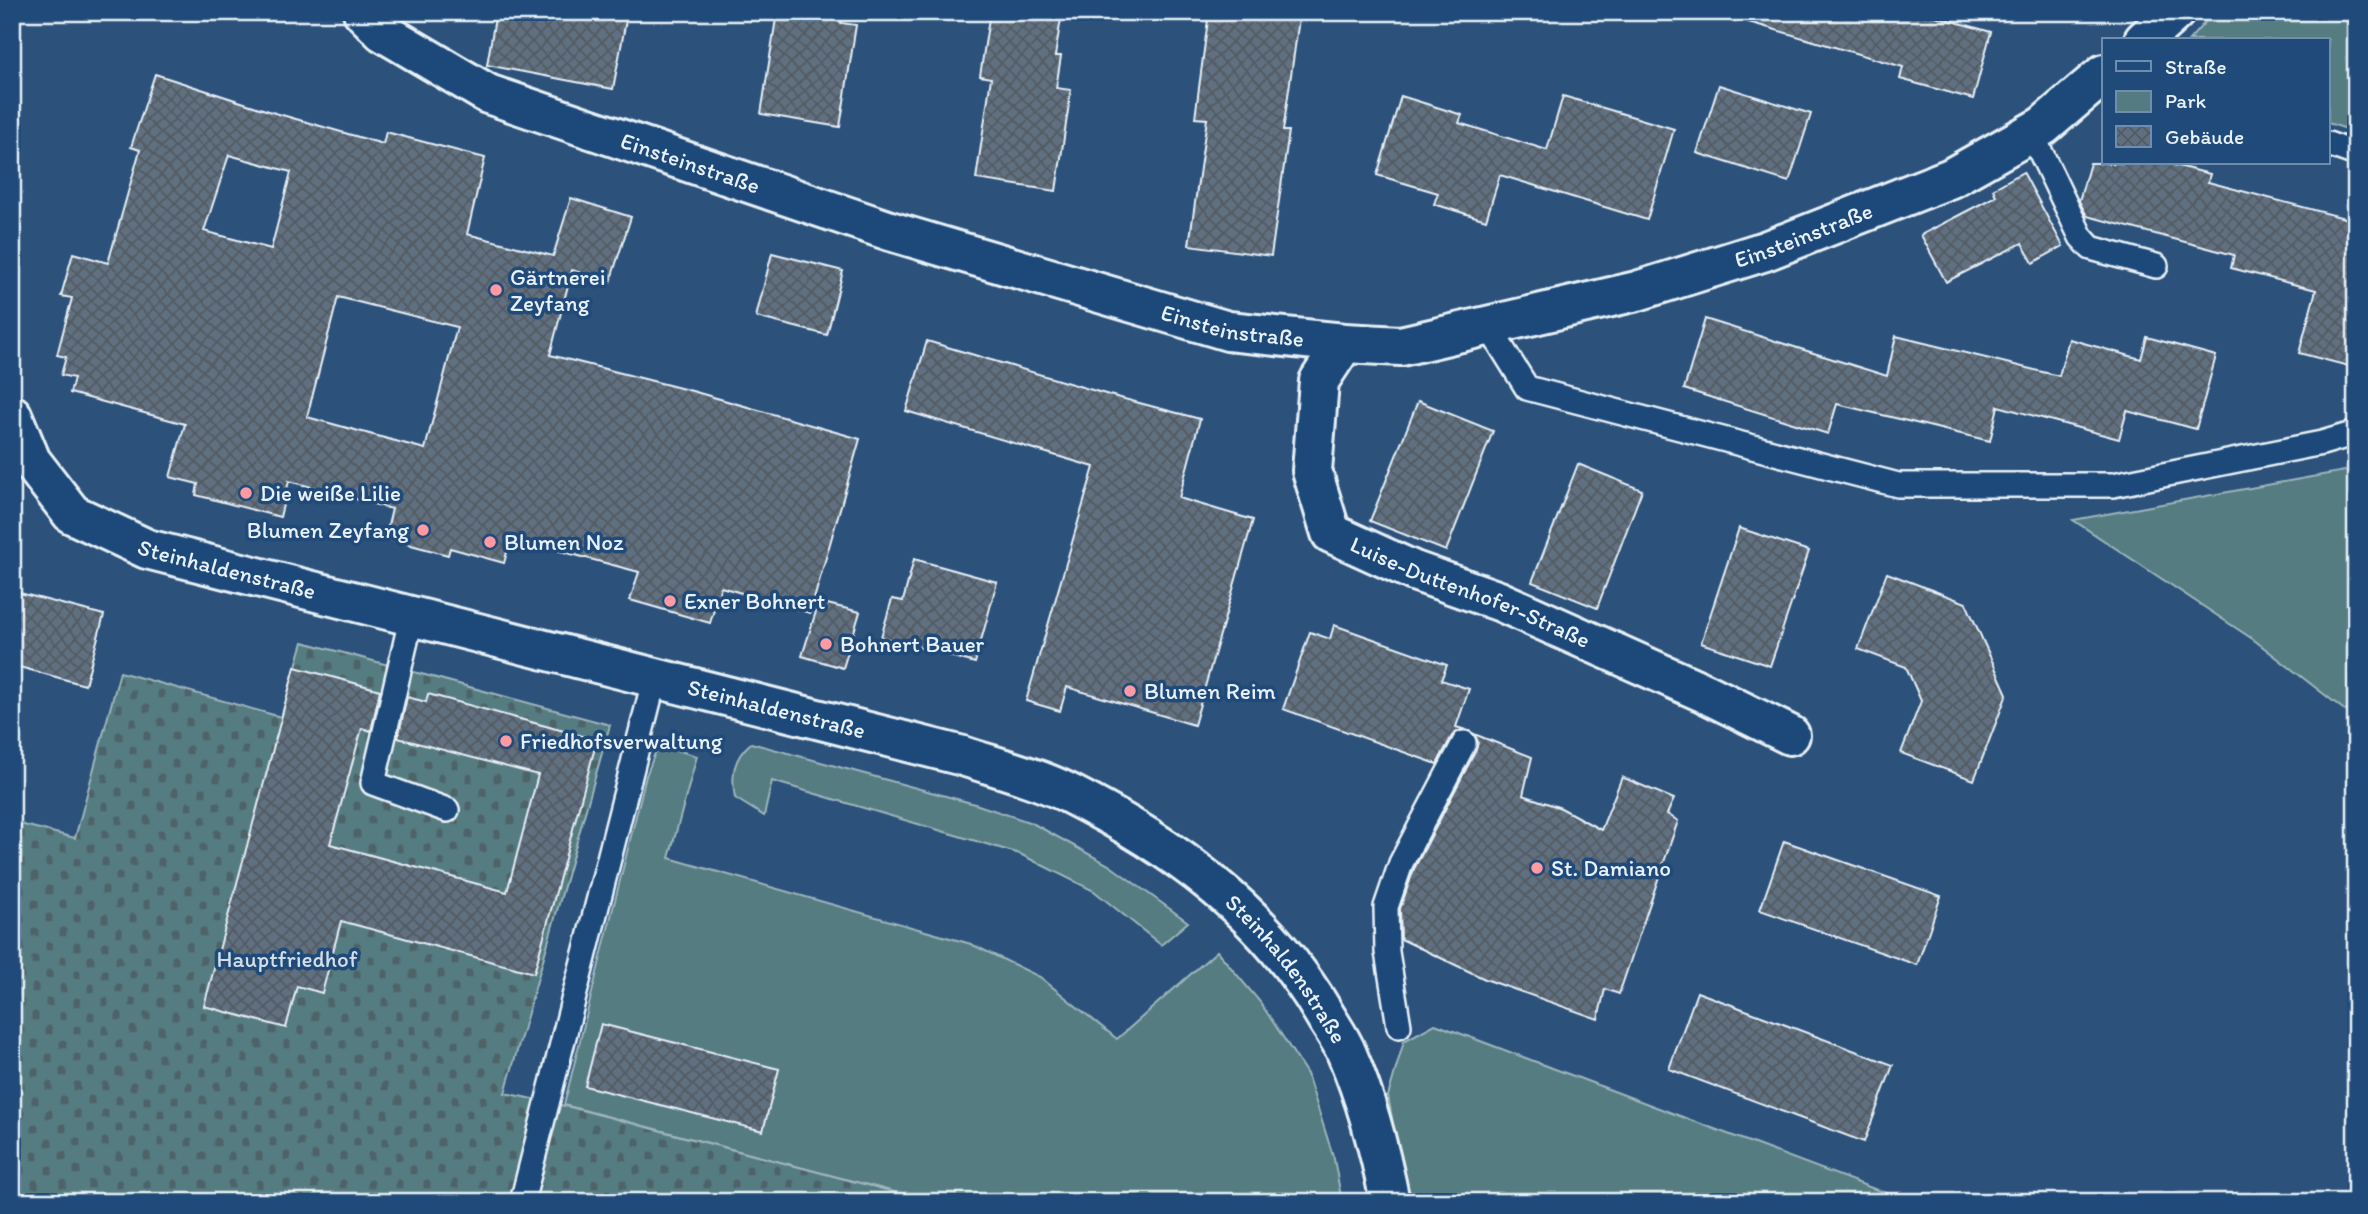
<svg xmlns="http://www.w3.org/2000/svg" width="2368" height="1214" font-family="Itim,sans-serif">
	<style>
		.green { fill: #547b81; stroke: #9eb6bc; stroke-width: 2 }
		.cemetery { fill: url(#cemetery-stones); stroke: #9eb6bc; stroke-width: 2 }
		.building { fill: url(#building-cross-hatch); stroke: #e8f1f8; stroke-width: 2; fill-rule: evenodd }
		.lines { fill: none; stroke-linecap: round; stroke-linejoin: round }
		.lane-casing { stroke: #e8f1f8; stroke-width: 28 }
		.street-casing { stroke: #e8f1f8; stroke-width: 44 }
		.secondary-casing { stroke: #e8f1f8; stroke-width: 44 }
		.lane { stroke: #1f4a7a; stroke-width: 23 }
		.street { stroke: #1f4a7a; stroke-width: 38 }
		.secondary { stroke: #1f4a7a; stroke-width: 38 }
		.poi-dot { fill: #ff9aa2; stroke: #1f4a7a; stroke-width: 2.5 }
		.labels { text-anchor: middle; stroke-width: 7; stroke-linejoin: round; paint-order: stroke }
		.street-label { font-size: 23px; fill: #e8f1f8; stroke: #1f4a7a }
		.poi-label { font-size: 23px; fill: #e8f1f8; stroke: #1f4a7a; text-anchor: start }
		.park-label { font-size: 23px; fill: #d2dfe6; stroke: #1f4a7a }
	</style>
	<defs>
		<pattern id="cemetery-stones" width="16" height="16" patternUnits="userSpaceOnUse" patternTransform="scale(1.75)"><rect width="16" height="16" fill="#547b81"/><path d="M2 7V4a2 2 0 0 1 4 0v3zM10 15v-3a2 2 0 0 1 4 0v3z" fill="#4e6468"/></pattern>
		<pattern id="building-cross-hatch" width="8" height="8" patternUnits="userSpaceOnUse" patternTransform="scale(1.75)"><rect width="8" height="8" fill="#606f80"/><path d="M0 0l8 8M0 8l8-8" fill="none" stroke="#525a62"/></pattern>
	</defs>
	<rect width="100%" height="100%" fill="#2c517b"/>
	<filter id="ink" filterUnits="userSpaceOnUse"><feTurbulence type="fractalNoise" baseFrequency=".0143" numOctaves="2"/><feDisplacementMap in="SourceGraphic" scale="14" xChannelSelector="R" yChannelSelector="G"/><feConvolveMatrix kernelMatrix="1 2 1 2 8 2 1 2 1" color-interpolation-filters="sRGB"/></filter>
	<g filter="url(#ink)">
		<g class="green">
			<polygon points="2214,12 2356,12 2356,132 2328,123 2328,40 2189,40"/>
			<polygon points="2356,469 2356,719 2254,640 2073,520"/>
			<path d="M751 743 975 804 1032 823 1109 865 1188 922 1161 945 1094 891 1020 854 772 781 764 816 735 798C731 775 733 758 751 743Z"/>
			<polygon points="657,748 669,748 697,756 669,858 971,944 1040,977 1117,1039 1217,951 1260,1002 1307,1074 1334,1159 1342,1202 932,1202 564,1105 646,776"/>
			<polygon points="1435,1024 1909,1202 1407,1202 1388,1096 1404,1041"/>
		</g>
		<polygon class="cemetery" points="303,642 610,725 505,1093 574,1108 932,1202 12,1202 12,822 75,838 120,672 281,717"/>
		<g class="building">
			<polygon points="496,12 609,12 627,15 613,89 487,65"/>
			<polygon points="777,12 843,12 841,23 856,25 840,127 761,114"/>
			<polygon points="990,12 1062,12 1055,56 1061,56 1056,88 1071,90 1056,191 976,179 991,78 980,76"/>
			<polygon points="1209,12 1300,12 1283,131 1289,131 1271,256 1189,245 1207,119 1195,118"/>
			<polygon points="1747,12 1921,12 1991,32 1973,99 1900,79 1903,67 1745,21"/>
			<path d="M155 74 275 113 383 144 386 132 485 158 467 234 553 256 571 198 631 217 610 282 572 270 550 355 692 391 860 439 810 613 721 587 710 623 630 600 639 572 511 538 504 563 450 548 448 555 385 538 392 509 289 481 280 517 196 495 198 484 170 477 185 424 70 393 74 378 61 375 66 357 57 355 72 298 61 296 73 253 108 263 140 150 131 147ZM229 155 291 172 271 249 204 231ZM338 297 457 327 425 449 307 417Z"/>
			<polygon points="1719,85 1811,114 1789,182 1697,153"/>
			<polygon points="1401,96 1462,115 1459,123 1547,150 1563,96 1674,129 1647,220 1500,175 1486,220 1434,204 1438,193 1377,175"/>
			<polygon points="2090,163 2166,163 2210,174 2208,182 2356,221 2356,368 2299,353 2316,290 2231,268 2234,255 2087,216 2079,201"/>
			<polygon points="2023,172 2063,246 2033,263 2022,243 1946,282 1921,235 1996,196 1993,189"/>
			<polygon points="772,253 843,271 827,335 756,317"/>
			<polygon points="1705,319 1887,376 1896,336 2059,376 2069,339 2141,359 2147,337 2216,356 2196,429 2127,411 2119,439 1998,406 1990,441 1837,404 1828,434 1684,389"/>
			<polygon points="927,341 1109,395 1200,419 1179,498 1253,520 1194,725 1067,687 1060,711 1026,701 1094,467 906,411"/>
			<polygon points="1418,401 1493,431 1446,551 1370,521"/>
			<polygon points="1578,464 1642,490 1597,608 1532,582"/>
			<polygon points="1739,528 1809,551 1770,666 1701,643"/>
			<polygon points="914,559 997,582 975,663 881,637 892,599 903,601"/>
			<polygon points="1887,573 1966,603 2007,694 1974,780 1901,753 1921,701 1915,687 1906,667 1858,649"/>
			<polygon points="12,591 104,615 85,685 12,665"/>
			<polygon points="819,602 860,612 843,668 802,656"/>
			<polygon points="1334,625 1447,665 1441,680 1469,689 1456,727 1463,729 1452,736 1437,764 1283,709 1310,632 1330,639"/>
			<polygon points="295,667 380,690 371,731 362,728 330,844 507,892 538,775 398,738 407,697 426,702 428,694 597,740 534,973 341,921 322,993 297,986 286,1028 204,1006"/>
			<polygon points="1474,734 1532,757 1523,795 1561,808 1601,830 1622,777 1674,799 1667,814 1678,821 1619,994 1605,989 1598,1019 1485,979 1401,939 1400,909 1414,869 1476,750 1478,742"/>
			<polygon points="1784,841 1941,896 1917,965 1760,910"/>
			<polygon points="1697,992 1893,1065 1864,1142 1669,1069"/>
			<polygon points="601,1024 779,1069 763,1131 585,1086"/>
		</g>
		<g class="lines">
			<defs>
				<g id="lane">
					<polyline points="2031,132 2081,237 2091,248 2156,266"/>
					<polyline points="2328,144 2356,154"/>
					<polyline points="1489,327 1527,388 1898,485 2113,485 2322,443 2356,433"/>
					<polyline points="412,615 373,783 447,810"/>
					<polyline points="1399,1026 1387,952 1386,907 1401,863 1464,743"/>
					<polyline points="522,1202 655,677"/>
				</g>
				<g id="street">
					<path id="s1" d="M363 12 383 32 488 94 890 231 1228 331 1344 343 1401 346 1637 291 1765 251 1951 178 2043 126 2104 74"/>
					<polyline points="2144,40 2175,12"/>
					<path id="s2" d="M1344 343 1319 381 1312 471 1331 533 1414 571 1499 601 1705 693 1790 735"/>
				</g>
				<g id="secondary">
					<path id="s3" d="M12 415 31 461 72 514 147 549 963 756C996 767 1036 777 1068 793 1173 846 1263 910 1323 1012 1331 1026 1341 1039 1347 1054 1367 1101 1380 1151 1390 1202"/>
				</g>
			</defs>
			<use href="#lane" class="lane-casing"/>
			<use href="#street" class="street-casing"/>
			<use href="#secondary" class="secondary-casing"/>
			<use href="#lane" class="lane"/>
			<use href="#street" class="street"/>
			<use href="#secondary" class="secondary"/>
		</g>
	</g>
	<g class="poi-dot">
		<circle cx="496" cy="290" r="7"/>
		<circle cx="246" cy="493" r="7"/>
		<circle cx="423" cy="530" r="7"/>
		<circle cx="490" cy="542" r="7"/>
		<circle cx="670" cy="601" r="7"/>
		<circle cx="826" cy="644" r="7"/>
		<circle cx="1130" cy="691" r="7"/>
		<circle cx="506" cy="741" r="7"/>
		<circle cx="1537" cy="868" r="7"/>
	</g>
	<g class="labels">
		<g class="street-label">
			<text dy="8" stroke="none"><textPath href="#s1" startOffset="364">Einsteinstraße</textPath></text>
			<text dy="8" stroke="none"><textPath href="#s1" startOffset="1519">Einsteinstraße</textPath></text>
			<text dy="8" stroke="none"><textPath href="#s1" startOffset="931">Einsteinstraße</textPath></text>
			<text dy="8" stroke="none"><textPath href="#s3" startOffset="282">Steinhaldenstraße</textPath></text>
			<text dy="8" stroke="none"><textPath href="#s2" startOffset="352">Luise-Duttenhofer-Straße</textPath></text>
			<text dy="8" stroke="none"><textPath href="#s3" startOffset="849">Steinhaldenstraße</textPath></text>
			<text dy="8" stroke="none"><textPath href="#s3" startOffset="1437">Steinhaldenstraße</textPath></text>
		</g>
		<g class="poi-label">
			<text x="510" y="285">Gärtnerei<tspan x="510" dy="26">Zeyfang</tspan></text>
			<text x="260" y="501">Die weiße Lilie</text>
			<text x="409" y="538" text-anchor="end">Blumen Zeyfang</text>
			<text x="504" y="550">Blumen Noz</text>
			<text x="684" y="609">Exner Bohnert</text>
			<text x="840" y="652">Bohnert Bauer</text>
			<text x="1144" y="699">Blumen Reim</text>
			<text x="520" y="749">Friedhofsverwaltung</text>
			<text x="1551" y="876">St. Damiano</text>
		</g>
		<g class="park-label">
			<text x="287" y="967">Hauptfriedhof</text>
		</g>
	</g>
	<rect width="2368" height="1214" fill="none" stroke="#1f4a7a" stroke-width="42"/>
	<rect x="21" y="21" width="2326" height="1172" fill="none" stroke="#e8f1f8" stroke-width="2.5" filter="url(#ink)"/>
	<rect x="2102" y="38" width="228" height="126" fill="#1f4a7a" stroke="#6f8dac" stroke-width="2"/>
	<rect x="2116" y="61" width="35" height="10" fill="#1f4a7a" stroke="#6f8dac" stroke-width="2"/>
	<text x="2165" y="74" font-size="21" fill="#e8f1f8">Straße</text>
	<rect x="2116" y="91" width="35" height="21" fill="#547b81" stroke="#6f8dac" stroke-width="2"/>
	<text x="2165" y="108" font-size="21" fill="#e8f1f8">Park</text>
	<rect x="2116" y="126" width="35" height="21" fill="url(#building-cross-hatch)" stroke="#6f8dac" stroke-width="2"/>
	<text x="2165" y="144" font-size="21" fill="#e8f1f8">Gebäude</text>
</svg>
